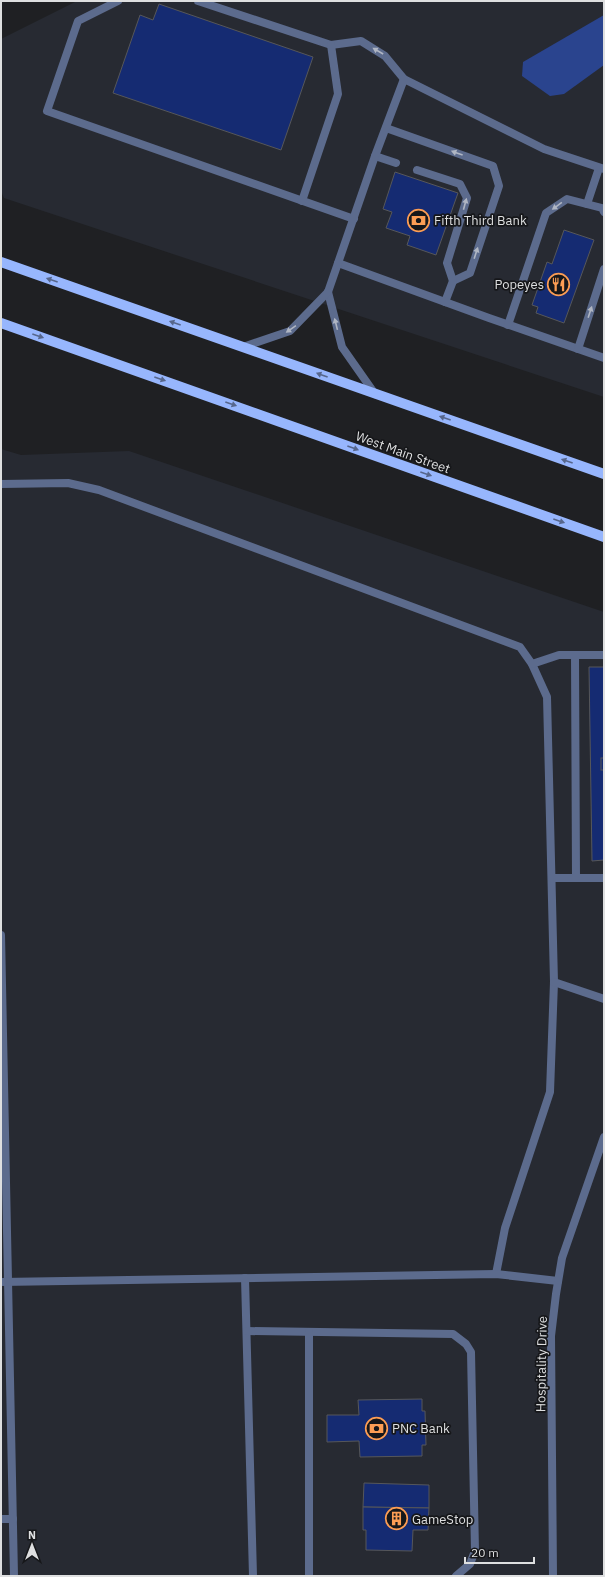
<svg xmlns="http://www.w3.org/2000/svg" width="605" height="1577" font-family="'IBM Plex Sans',sans-serif">
	<style>
		.built { fill: #272a32 }
		.water { fill: #2a448e }
		.building { fill: #152b72; stroke: #56575a }
		.lines { fill: none; stroke-linecap: round; stroke-linejoin: round }
		.service { stroke: #5c6b8d; stroke-width: 8 }
		.minor { stroke: #5c6b8d; stroke-width: 8 }
		.primary { stroke: #97b6fd; stroke-width: 10 }
		.oneway { fill: #b0b6c3 }
		.oneway2 { fill: #56668c }
		.labels { text-anchor: middle; stroke-width: 3.5; stroke-linejoin: round; paint-order: stroke }
		.poi-label { font-size: 13px; fill: #dedfe0; stroke: #16171a; text-anchor: start }
		.street-label { font-size: 13px; fill: #dedfe0; stroke: #16171a }
	</style>
	<rect width="100%" height="100%" fill="#1f2023"/>
	<g class="built">
		<polygon points="77,1 604,1 604,397 4,198 1,191 1,39"/>
		<polygon points="1,449 21,455 129,451 604,612 604,1576 1,1576"/>
	</g>
	<polygon class="water" points="604,15 604,65 564,94 550,96 522,76 523,62"/>
	<g class="building">
		<polygon points="159,4 313,57 281,150 113,93 140,15 153,20"/>
		<polygon points="395,172 458,193 436,255 407,245 410,236 386,228 392,212 383,209"/>
		<polygon points="564,230 594,240 564,323 536,313 538,307 532,305 547,262 552,264"/>
		<polygon points="589,667 604,667 604,860 592,861"/>
		<rect x="601" y="758" width="3" height="12"/>
		<polygon points="422,1399 422,1411 425,1411 426,1445 422,1445 422,1456 360,1457 359,1441 327,1442 327,1415 359,1415 358,1400"/>
		<polygon points="364,1483 429,1485 429,1508 363,1507"/>
		<polygon points="363,1507 429,1508 428,1530 413,1530 412,1551 366,1550 366,1530 363,1530"/>
	</g>
	<g class="lines">
		<g class="service">
			<polyline points="118,1 78,21 47,111 354,219"/>
			<polyline points="198,1 331,45 361,41 385,56 404,79"/>
			<polyline points="386,128 493,166 499,186 470,273 453,281"/>
			<polyline points="375,156 396,163"/>
			<polyline points="417,170 460,184 467,198 447,263 453,281 445,302"/>
			<polyline points="302,201 338,94 331,45"/>
			<polyline points="587,204 599,168"/>
			<polyline points="338,263 489,318 604,358"/>
			<polyline points="328,292 342,347 375,394"/>
			<polyline points="508,325 546,213 567,199 602,208 604,212"/>
			<polyline points="243,347 290,331 328,292 375,156 404,79 544,149 604,169"/>
			<polyline points="578,349 604,269"/>
			<polyline points="1,484 68,483 99,490 520,647 532,664 547,697 554,982 550,1092 505,1228 496,1274"/>
			<polyline points="575,655 576,878"/>
			<polyline points="532,664 559,655 604,655"/>
			<polyline points="552,878 604,878"/>
			<path d="M1 935C5 1149 10 1362 14 1576"/>
			<polyline points="554,982 604,999"/>
			<polyline points="245,1278 253,1576"/>
			<polyline points="1,1282 496,1274 558,1281"/>
			<polyline points="247,1331 453,1334 466,1344 471,1352 475,1551 470,1564 456,1576"/>
			<polyline points="1,1519 13,1519"/>
			<polyline points="309,1576 309,1332"/>
		</g>
		<polyline class="minor" points="553,1576 551,1336 556,1294 562,1258 604,1137"/>
		<g class="primary">
			<polyline points="1,262 604,474"/>
			<polyline points="1,323 604,537"/>
		</g>
	</g>
	<defs><path id="oneway-solid" d="M-6-.8H1V-3.2L6.5 0L1 3.2V.8H-6Z"/></defs>
	<g class="oneway">
		<use href="#oneway-solid" transform="translate(378 51) rotate(-150)"/>
		<use href="#oneway-solid" transform="translate(457 153) rotate(-160)"/>
		<use href="#oneway-solid" transform="translate(465 204) rotate(-75)"/>
		<use href="#oneway-solid" transform="translate(557 206) rotate(144)"/>
		<use href="#oneway-solid" transform="translate(476 253) rotate(-72)"/>
		<use href="#oneway-solid" transform="translate(590 312) rotate(-72)"/>
		<use href="#oneway-solid" transform="translate(336 324) rotate(-104)"/>
		<use href="#oneway-solid" transform="translate(291 329) rotate(145)"/>
	</g>
	<g class="oneway2">
		<use href="#oneway-solid" transform="translate(52 280) rotate(-161)"/>
		<use href="#oneway-solid" transform="translate(175 323) rotate(-161)"/>
		<use href="#oneway-solid" transform="translate(38 336) rotate(19)"/>
		<use href="#oneway-solid" transform="translate(322 375) rotate(-160)"/>
		<use href="#oneway-solid" transform="translate(160 379) rotate(19)"/>
		<use href="#oneway-solid" transform="translate(231 404) rotate(19)"/>
		<use href="#oneway-solid" transform="translate(445 418) rotate(-161)"/>
		<use href="#oneway-solid" transform="translate(353 448) rotate(20)"/>
		<use href="#oneway-solid" transform="translate(567 461) rotate(-161)"/>
		<use href="#oneway-solid" transform="translate(426 474) rotate(19)"/>
		<use href="#oneway-solid" transform="translate(559 521) rotate(19)"/>
	</g>
	<defs>
		<symbol id="bank-ring" viewBox="-11 -11 22 22"><circle r="9.5" fill="#16171a" stroke="#fc9d54" stroke-width="1.5"/><path d="M-6-4H6V4H-6ZM0-2.3a2.3 2.3 0 1 0 0 4.6a2.3 2.3 0 1 0 0-4.6Z" fill="#fc9d54"/></symbol>
		<symbol id="restaurant-ring" viewBox="-11 -11 22 22"><circle r="9.5" fill="#16171a" stroke="#fc9d54" stroke-width="1.5"/><path d="M-5-6h1v4h1v-4h1v4h1v-4h1v5L-1.5 .5V6h-2V.5L-5-1ZM5-6V6H3V1.5H1.5Q1.5-4 5-6Z" fill="#fc9d54"/></symbol>
		<symbol id="building-ring" viewBox="-11 -11 22 22"><circle r="9.5" fill="#16171a" stroke="#fc9d54" stroke-width="1.5"/><path d="M-4-6H4V6H1V3H-1V6H-4ZM-2.5-4.3h1.7v1.8h-1.7ZM.8-4.3h1.7v1.8H.8ZM-2.5-1h1.7V.8h-1.7ZM.8-1h1.7V.8H.8Z" fill="#fc9d54"/></symbol>
	</defs>
	<g fill-rule="evenodd">
		<use href="#bank-ring" x="406" y="208" width="25" height="25"/>
		<use href="#restaurant-ring" x="546" y="272" width="25" height="25"/>
		<use href="#bank-ring" x="364" y="1416" width="25" height="25"/>
		<use href="#building-ring" x="384" y="1506" width="25" height="25"/>
	</g>
	<g class="labels">
		<g class="poi-label">
			<text x="434" y="225">Fifth Third Bank</text>
			<text x="544" y="289" text-anchor="end">Popeyes</text>
			<text x="392" y="1433">PNC Bank</text>
			<text x="412" y="1524">GameStop</text>
		</g>
		<g class="street-label">
			<text transform="translate(403 452) rotate(20)" y="5">West Main Street</text>
			<text transform="translate(541 1364) rotate(-89)" y="5">Hospitality Drive</text>
		</g>
	</g>
	<rect width="605" height="1577" fill="none" stroke="#dedfe0" stroke-width="4"/>
	<g transform="translate(32 1545)" stroke="#16171a" stroke-width="3" paint-order="stroke">
	<path d="M0-3L7 15L0 10L-7 15Z" fill="#dedfe0"/>
	<text y="-6" font-size="11" font-weight="bold" text-anchor="middle" fill="#dedfe0">N</text>
	</g>
	<path d="M465 1557v6h69v-6" fill="none" stroke="#dedfe0" stroke-width="2"/>
	<text x="471" y="1557" font-size="12" fill="#dedfe0" stroke="#16171a" stroke-width="3" paint-order="stroke">20 m</text>
</svg>
